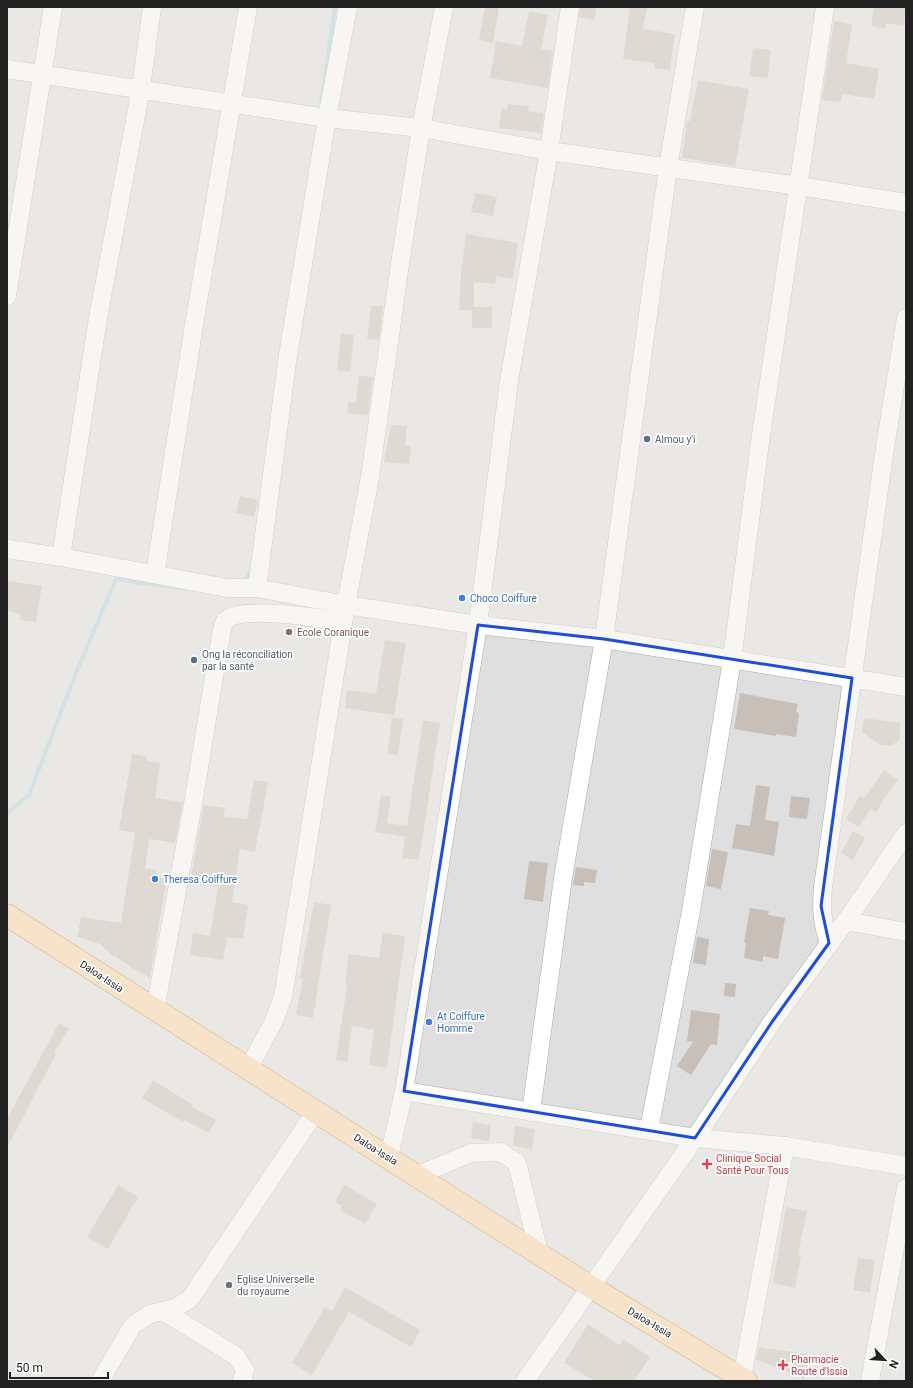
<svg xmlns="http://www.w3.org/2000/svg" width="913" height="1388" font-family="Roboto,sans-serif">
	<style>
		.residential { fill: #e0dfdf }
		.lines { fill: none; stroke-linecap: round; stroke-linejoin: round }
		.stream { stroke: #aad3df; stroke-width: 4 }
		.building { fill: #c7bfb8 }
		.minor-casing { stroke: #a9a9a9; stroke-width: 19 }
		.major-casing { stroke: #a06b00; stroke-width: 23 }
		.minor { stroke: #fff; stroke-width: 18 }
		.major { stroke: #fcd6a4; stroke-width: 22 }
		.marked { fill: none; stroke: #1d4ed8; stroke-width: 3; stroke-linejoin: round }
		.service-dot { fill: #5c6f8a; stroke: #fff; stroke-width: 1.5 }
		.shop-dot { fill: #3f7fe0; stroke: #fff; stroke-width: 1.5 }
		.education-dot { fill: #8d6e63; stroke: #fff; stroke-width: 1.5 }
		.health-dot { fill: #e0444e; stroke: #fff; stroke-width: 1.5 }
		.worship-dot { fill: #6b7280; stroke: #fff; stroke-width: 1.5 }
		.labels { text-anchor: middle; stroke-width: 3.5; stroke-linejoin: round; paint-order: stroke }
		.service-label { font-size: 10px; fill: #4e5e75; stroke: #fff; text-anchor: start }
		.shop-label { font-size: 10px; fill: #366cbe; stroke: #fff; text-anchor: start }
		.education-label { font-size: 10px; fill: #785e54; stroke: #fff; text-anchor: start }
		.street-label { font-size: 10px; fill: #222; stroke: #fff }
		.health-label { font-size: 10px; fill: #be3a42; stroke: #fff; text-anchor: start }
		.worship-label { font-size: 10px; fill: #5b616d; stroke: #fff; text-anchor: start }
	</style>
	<rect width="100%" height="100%" fill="#f2efe9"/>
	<rect class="residential" x="7" y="7" width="899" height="1374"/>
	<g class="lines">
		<g class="stream">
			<polyline points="321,104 335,7"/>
			<polyline points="242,584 252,569"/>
			<polyline points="7,813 29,795 73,680 116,579 185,589"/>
		</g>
	</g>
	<g class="building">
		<polygon points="485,7 499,7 493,43 479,40"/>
		<polygon points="580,7 596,7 594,20 579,17"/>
		<polygon points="630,7 647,7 643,29 675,34 670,70 654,68 655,63 623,59"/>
		<polygon points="874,7 906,7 903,26 886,23 885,29 871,26"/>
		<polygon points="529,11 548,15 541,49 553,51 548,88 490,78 496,41 522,46"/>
		<polygon points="834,21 852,24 846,63 879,69 874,99 842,94 841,102 822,100"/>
		<polygon points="753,48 771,50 768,78 749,76"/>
		<polygon points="698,80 749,89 735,166 682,158 687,121 690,121"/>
		<polygon points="508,104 529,106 528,111 544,113 541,133 499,128 502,108 507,109"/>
		<polygon points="475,193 497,197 493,216 471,212"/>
		<polygon points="466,234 518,243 513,279 496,276 495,284 474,282 474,307 492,307 492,328 472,328 472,310 459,310 461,274"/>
		<polygon points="371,306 383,306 379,340 367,339"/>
		<polygon points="341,333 354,335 350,372 337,370"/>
		<polygon points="359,376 373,377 368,415 347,413 348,402 356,403"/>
		<polygon points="391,425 407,426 405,445 411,446 409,464 384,462"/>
		<polygon points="240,496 258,500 254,517 236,513"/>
		<polygon points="7,581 42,586 36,622 20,620 21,614 7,611"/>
		<polygon points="385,640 406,643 394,715 345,708 347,690 376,694"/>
		<polygon points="740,693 798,704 796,712 799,713 796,737 776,734 776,736 734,729"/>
		<polygon points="392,718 403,719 398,755 387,754"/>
		<polygon points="864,718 900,723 900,739 891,746 880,745 867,736 867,734 862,733"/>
		<polygon points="423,720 440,723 419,860 402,858 405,837 375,832 381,795 391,797 387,823 407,826"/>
		<polygon points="132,754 147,757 147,761 160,763 155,798 183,802 175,843 149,839 145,868 157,870 156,876 167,877 150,978 132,968 114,955 114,957 100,944 77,937 81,917 121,923 135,833 119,830"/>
		<polygon points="884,770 898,780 882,802 877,812 870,809 859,827 846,819 860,795 864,798"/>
		<polygon points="254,780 268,782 255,852 240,849 232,902 248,905 243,939 227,937 223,960 190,955 193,933 210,936 218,887 190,882 204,805 225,808 223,817 247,819"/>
		<polygon points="756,785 770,787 765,820 779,822 774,856 732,848 736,824 750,826"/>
		<polygon points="791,796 810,798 807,819 789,817"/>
		<polygon points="853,831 865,838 853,860 841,853"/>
		<polygon points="712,849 728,852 721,889 706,886"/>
		<polygon points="529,861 548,863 543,902 524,899"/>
		<polygon points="576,867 597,870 595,883 584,882 584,886 573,885"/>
		<polygon points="314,902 331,905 313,1018 296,1015 303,978 300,978"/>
		<polygon points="750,908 769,911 768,915 785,918 778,959 763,956 763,962 744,958 746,943 744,942"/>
		<polygon points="383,933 405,936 387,1068 369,1065 374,1030 352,1026 347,1062 336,1060 347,986 345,985 349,954 379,958"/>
		<polygon points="697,937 709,939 706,965 693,963"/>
		<polygon points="725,983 736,984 735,997 724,996"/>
		<polygon points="691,1010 720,1014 717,1045 711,1044 691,1075 677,1066 693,1042 687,1041"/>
		<polygon points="59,1023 69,1029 54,1053 56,1054 7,1148 7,1119"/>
		<polygon points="153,1080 193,1105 192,1107 216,1120 209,1133 184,1120 183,1122 142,1098"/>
		<polygon points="473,1122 491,1125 489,1141 471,1138"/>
		<polygon points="515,1126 535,1129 532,1149 513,1146"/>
		<polygon points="118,1185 138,1197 108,1249 87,1237"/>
		<polygon points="344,1185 377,1204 365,1224 340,1210 342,1206 335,1202"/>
		<polygon points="786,1207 807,1211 798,1255 801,1256 795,1288 773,1283"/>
		<polygon points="858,1258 875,1260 870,1293 853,1290"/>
		<polygon points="345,1287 420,1330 411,1347 349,1312 312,1375 292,1363 325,1307 332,1311"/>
		<polygon points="588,1324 619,1345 623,1339 650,1357 634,1381 595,1381 564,1363"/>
		<polygon points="759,1347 807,1354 804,1379 756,1359"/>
	</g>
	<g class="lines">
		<defs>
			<g id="minor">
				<polyline points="7,69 326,118 421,128 549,151 799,186 906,203"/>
				<polyline points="7,296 53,7"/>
				<polyline points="7,549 61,557 227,588 257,588 346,605 478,625 604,639 906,687"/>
				<polyline points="61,557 98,318 141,88 152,7"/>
				<polyline points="155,574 193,331 248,7"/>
				<polyline points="257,588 288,355 327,118 348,7"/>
				<polyline points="846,921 906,932"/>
				<path d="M829 943C822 922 821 909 823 887L884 454 906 318"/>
				<path d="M155 1010 193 804 222 629C223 626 224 621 227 619 246 606 319 618 343 622"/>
				<polyline points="248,1069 273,1023 283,997 346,605 370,477 400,264 421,128 444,7"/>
				<polyline points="404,1091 695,1138 785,1146 906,1166"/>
				<polyline points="531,1112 563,878 604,639 668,167 695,7"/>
				<polyline points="649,1130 691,911 732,660 760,442 825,7"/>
				<polyline points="389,1157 404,1091 478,625 509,381 549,151 570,7"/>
				<polyline points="418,1175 471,1153 501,1152 517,1163 539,1253"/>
				<polyline points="163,1311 236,1356 245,1370 242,1381"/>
				<polyline points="742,1378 785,1146"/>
				<polyline points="100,1381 133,1325 150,1314 175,1308 190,1299 316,1111"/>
				<polyline points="525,1381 695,1138 772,1022 846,921 906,833"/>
				<polyline points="870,1381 906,1188"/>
			</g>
			<polyline id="major" points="7,915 591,1287 746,1381"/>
		</defs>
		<use href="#minor" class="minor-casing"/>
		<use href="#major" class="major-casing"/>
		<use href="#minor" class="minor"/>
		<use href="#major" class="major"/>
	</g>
	<path d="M0 0H913V1388H0ZM478 625 604 639 852 678 821 906 829 943 772 1022 695 1138 404 1091Z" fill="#f2efe9" fill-opacity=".55" fill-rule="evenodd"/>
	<path class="marked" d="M478 625 604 639 852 678 821 906 829 943 772 1022 695 1138 404 1091Z"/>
	<g class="service-dot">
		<circle cx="647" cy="439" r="4"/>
		<circle cx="194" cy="660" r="4"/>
	</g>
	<g class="shop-dot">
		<circle cx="462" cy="598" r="4"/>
		<circle cx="155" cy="879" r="4"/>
		<circle cx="429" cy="1022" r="4"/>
	</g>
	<circle class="education-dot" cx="289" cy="632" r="4"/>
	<g class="health-dot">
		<path d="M705 1158h4v4h4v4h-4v4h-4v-4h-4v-4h4z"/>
		<path d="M781 1359h4v4h4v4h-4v4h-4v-4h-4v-4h4z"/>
	</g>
	<circle class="worship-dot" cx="229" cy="1285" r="4"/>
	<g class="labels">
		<g class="service-label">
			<text x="655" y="443">Almou y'i</text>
			<text x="202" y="658">Ong la réconciliation<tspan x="202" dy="12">par la santé</tspan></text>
		</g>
		<g class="shop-label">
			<text x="470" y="602">Choco Coiffure</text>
			<text x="163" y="883">Theresa Coiffure</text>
			<text x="437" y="1020">At Coiffure<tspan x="437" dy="12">Homme</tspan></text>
		</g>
		<g class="education-label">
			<text x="297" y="636">Ecole Coranique</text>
		</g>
		<g class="street-label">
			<text transform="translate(102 976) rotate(33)" y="4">Daloa-Issia</text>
			<text transform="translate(376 1149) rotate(32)" y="4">Daloa-Issia</text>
			<text transform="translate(650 1322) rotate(31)" y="4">Daloa-Issia</text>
		</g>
		<g class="health-label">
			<text x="716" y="1162">Clinique Social<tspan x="716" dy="12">Santé Pour Tous</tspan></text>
			<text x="791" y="1363">Pharmacie<tspan x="791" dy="12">Route d'Issia</tspan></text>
		</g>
		<g class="worship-label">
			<text x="237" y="1283">Eglise Universelle<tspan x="237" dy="12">du royaume</tspan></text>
		</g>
	</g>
	<rect width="913" height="1388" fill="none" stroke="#222222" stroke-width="16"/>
	<g transform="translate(885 1360) rotate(115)" stroke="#ffffff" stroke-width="3" paint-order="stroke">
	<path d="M0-3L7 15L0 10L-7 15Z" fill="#222222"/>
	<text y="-6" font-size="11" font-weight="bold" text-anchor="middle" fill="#222222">N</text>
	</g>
	<path d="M10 1372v6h98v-6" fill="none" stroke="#222222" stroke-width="2"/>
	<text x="16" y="1372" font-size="12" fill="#222222" stroke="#ffffff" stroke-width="3" paint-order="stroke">50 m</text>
</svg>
